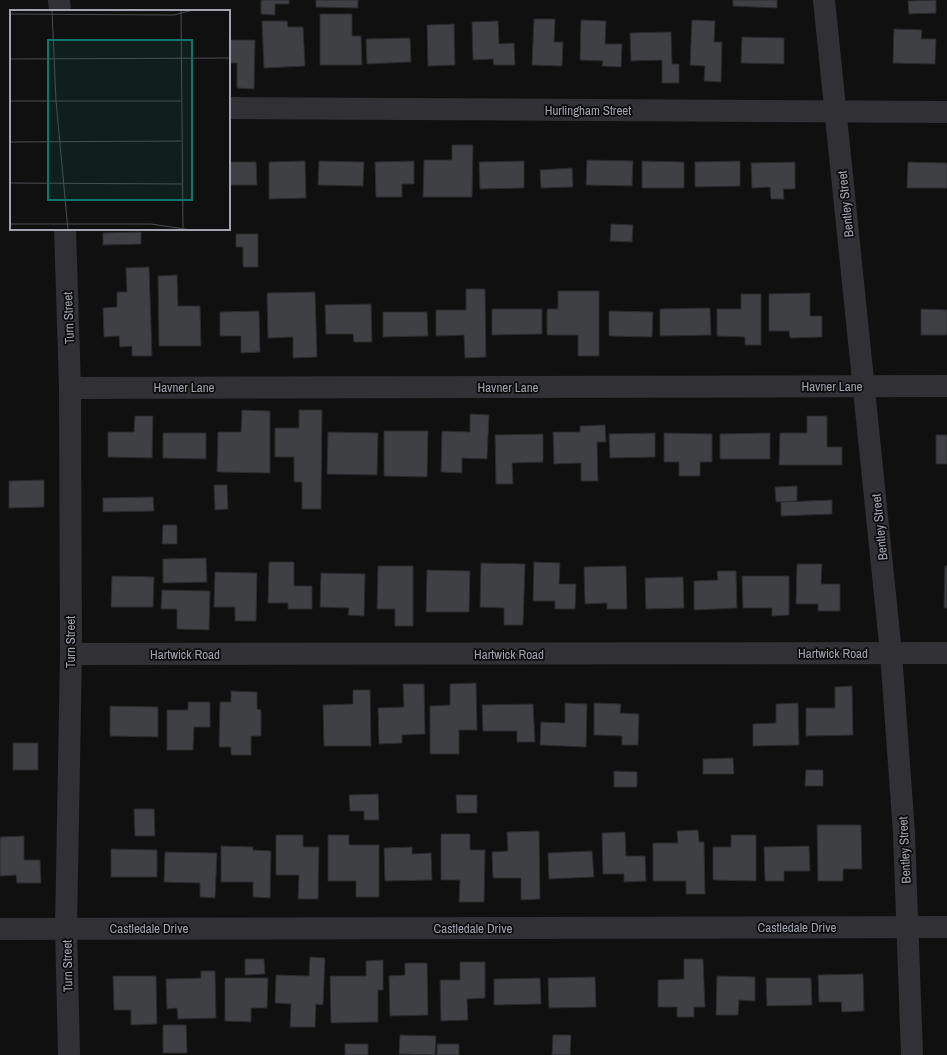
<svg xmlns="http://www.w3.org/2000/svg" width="947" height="1055" font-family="'Archivo Narrow',sans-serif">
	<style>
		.building { fill: #3f4044; stroke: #2a2a2d }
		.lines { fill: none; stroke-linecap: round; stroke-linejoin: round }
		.street { stroke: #313135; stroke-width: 22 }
		.labels { text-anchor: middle; stroke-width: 3.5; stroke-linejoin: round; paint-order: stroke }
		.street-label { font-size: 13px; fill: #a2a5b1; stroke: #0b0b0c }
		.inset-road { fill: none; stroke: #4a4c51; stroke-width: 1 }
		.view { fill: #0f766e; fill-opacity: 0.15; stroke: #0f766e; stroke-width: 2 }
		.inset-edge { fill: none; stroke: #a2a5b1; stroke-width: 2 }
	</style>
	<rect width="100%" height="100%" fill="#101011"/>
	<g class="building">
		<polygon points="261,0 289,0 289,4 275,4 275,15 261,14"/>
		<polygon points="316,0 358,0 358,8 316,7"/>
		<polygon points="733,0 777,0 777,8 733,6"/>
		<polygon points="936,0 936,13 909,14 908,1"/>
		<polygon points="320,14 352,14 352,36 361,36 362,65 320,65"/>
		<polygon points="534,19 555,19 554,42 563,42 562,66 532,65"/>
		<polygon points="581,20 606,21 605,44 622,44 621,67 602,66 603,61 580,60"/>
		<polygon points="692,20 715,21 714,42 722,42 721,82 704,81 705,66 690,65"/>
		<polygon points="262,21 287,21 288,27 303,27 305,66 264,68"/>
		<polygon points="498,21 499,44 514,43 515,65 494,65 493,59 473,60 472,22"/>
		<polygon points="454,24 455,65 428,66 427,25"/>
		<polygon points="894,29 922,30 921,39 936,39 935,64 893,63"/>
		<polygon points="671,32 672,64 679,64 679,83 662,83 662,60 631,61 630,33"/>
		<polygon points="742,37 784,38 784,64 741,63"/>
		<polygon points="410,38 411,62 367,64 366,39"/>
		<polygon points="229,40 255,40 254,89 237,88 237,63 229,63"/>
		<polygon points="452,145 473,145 472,197 423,197 424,160 452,160"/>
		<polygon points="587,160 633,161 632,186 586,185"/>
		<polygon points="305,161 306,198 269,199 269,162"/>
		<polygon points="319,161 364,162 363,186 318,185"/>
		<polygon points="414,161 414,184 402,184 402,197 376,197 375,162"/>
		<polygon points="524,161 524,188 480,189 479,162"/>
		<polygon points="642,161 684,162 684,188 642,188"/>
		<polygon points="740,161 740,186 695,187 695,162"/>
		<polygon points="229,162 256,162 257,185 229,185"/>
		<polygon points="795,162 795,189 783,189 784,199 771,199 770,187 752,188 751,163"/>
		<polygon points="908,162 947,163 947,188 907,188"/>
		<polygon points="572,168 573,187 541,188 540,170"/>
		<polygon points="611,224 633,225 632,242 610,241"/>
		<polygon points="141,232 141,244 103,245 103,233"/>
		<polygon points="236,234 258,234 258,267 243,267 243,247 236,247"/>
		<polygon points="149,267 152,356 132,356 132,346 120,347 119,336 104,337 103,308 117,307 117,292 127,292 126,268"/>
		<polygon points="177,275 178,306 200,306 201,346 159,346 158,276"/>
		<polygon points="466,289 485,289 486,357 465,358 464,335 436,336 436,310 466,310"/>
		<polygon points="558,291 599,291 599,356 578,356 578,335 547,335 547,309 558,309"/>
		<polygon points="315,292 317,357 293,358 293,337 268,338 267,293"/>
		<polygon points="810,293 810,316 822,316 822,337 790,338 789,331 769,331 769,294"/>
		<polygon points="741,294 761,294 761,345 745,345 745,337 717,336 717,309 741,309"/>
		<polygon points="371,304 372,342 354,342 353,334 326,334 325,305"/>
		<polygon points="710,308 711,335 660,336 660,309"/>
		<polygon points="492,309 542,309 542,334 492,335"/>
		<polygon points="921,309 947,310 947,335 921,335"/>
		<polygon points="259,311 260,352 241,353 241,336 220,336 220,312"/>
		<polygon points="609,311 653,312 652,337 609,336"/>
		<polygon points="383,312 427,312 428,336 383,337"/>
		<polygon points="242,410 270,411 270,473 217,472 218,432 241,432"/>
		<polygon points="299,410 322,410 321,509 302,509 302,482 294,482 294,457 275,457 275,428 299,428"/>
		<polygon points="470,414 489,415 487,459 462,458 462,473 441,472 442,431 470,432"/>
		<polygon points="135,416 153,416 152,458 108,457 108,432 134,432"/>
		<polygon points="807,416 827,416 827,447 842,447 842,465 779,465 780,433 807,433"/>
		<polygon points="605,425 606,442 597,442 598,481 581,481 581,463 554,464 553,432 580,432 580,426"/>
		<polygon points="384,431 428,431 427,477 384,476"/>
		<polygon points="328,432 378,433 377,475 327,474"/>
		<polygon points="163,433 206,433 206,459 163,458"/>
		<polygon points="655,433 655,457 610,458 609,434"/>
		<polygon points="664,433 712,434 712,462 700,462 700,476 679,476 679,462 664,462"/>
		<polygon points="770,433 770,459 720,459 720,434"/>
		<polygon points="543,434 543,462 512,463 513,484 496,484 495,435"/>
		<rect x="936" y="435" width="11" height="29"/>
		<polygon points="44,480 44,507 9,508 9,481"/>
		<polygon points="214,485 227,485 228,509 215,510"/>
		<polygon points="797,486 797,501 776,502 775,487"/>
		<polygon points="153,497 154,511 103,512 103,498"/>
		<polygon points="832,500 832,514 781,516 781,502"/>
		<polygon points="163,525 177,525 177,544 162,544"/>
		<polygon points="206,558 207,582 163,583 163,559"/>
		<polygon points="269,562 294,562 294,586 312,586 312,609 288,609 288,603 268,603"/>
		<polygon points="534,562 560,563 559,584 576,584 575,609 555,609 555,601 533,601"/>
		<polygon points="481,563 525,564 523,625 504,625 504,608 480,607"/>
		<polygon points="797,564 822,564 821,584 840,584 840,611 818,611 818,604 796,604"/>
		<polygon points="378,566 413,566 413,626 395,626 395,609 377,609"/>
		<polygon points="626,566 627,609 607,609 607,603 585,604 584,567"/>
		<polygon points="945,566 947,566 947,608 944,608"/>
		<polygon points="427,570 470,571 469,612 426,612"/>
		<polygon points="717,571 736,571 737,608 694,610 694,581 718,580"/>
		<polygon points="215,572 257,573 256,621 235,621 235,607 214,607"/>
		<polygon points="321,573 365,574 364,616 348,615 349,608 320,607"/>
		<polygon points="112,576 154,577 153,607 111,607"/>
		<polygon points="742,576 789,576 789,615 772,616 772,608 743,608"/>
		<polygon points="683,577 684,608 646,609 645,578"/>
		<polygon points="162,590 210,591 209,630 177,629 177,609 161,609"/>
		<polygon points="476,683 477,730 459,730 459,754 430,754 430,706 450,705 450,684"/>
		<polygon points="403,684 424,684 425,734 402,735 402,743 379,744 378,708 404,707"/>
		<polygon points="852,686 853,735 806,736 806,708 835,708 835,687"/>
		<polygon points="353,690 370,690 371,746 324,746 323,705 353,704"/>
		<polygon points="231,691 257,692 257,709 261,710 261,736 251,736 251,755 231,755 231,747 219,747 220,702 231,702"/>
		<polygon points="188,702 210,702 210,727 194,727 193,750 167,750 167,710 188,710"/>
		<polygon points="565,703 587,704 586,747 540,745 541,722 565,723"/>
		<polygon points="594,703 621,704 620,713 639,714 638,745 622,745 622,736 594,735"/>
		<polygon points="798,703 799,745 753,746 753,724 776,723 776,704"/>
		<polygon points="533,704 535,742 517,742 517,731 483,731 482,705"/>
		<polygon points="110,706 158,707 158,737 110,736"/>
		<rect x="13" y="743" width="25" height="27"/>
		<polygon points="733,758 734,774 703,774 703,759"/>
		<polygon points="806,770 823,770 823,786 805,786"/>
		<polygon points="614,771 637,772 637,787 614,787"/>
		<polygon points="378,794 379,820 364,820 364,811 350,811 349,795"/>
		<polygon points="456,795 477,795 477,813 457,813"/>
		<polygon points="134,809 154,809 155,836 135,836"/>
		<polygon points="817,825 861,825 862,869 843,869 843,881 818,881"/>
		<polygon points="698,830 699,842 704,842 705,894 686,894 686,881 653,881 653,843 678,843 677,831"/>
		<polygon points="539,831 540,899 521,900 521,878 493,878 492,852 508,851 507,832"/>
		<polygon points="625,832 626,856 645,856 646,881 624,882 624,874 603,874 602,833"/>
		<polygon points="441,834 470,834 470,850 485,850 484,902 459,902 460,880 441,880"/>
		<polygon points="276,835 303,835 303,847 319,847 318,899 298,899 299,875 276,875"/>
		<polygon points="328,835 349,835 349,845 379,845 379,897 356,897 356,881 328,881"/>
		<polygon points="731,835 756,835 756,881 713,880 713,847 731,847"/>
		<polygon points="24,836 24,860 40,860 41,883 17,883 16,875 0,876 0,837"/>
		<polygon points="221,846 253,847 253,850 271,851 270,898 253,897 253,882 221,882"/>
		<polygon points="809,846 810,871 784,871 784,881 765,881 764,847"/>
		<polygon points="412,847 412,854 431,853 432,880 385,881 384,848"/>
		<polygon points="111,849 157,850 157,877 111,877"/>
		<polygon points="592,851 594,877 549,879 548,853"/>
		<polygon points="165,852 217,853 215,898 200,897 200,883 164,882"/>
		<polygon points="310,957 325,958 323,1005 316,1004 315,1027 290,1027 291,1004 275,1003 276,975 309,976"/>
		<polygon points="245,959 264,959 265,974 245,975"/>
		<polygon points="684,959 703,959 705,1007 694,1007 694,1017 677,1017 677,1007 658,1007 658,980 684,979"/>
		<polygon points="383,960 383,990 378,990 378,1022 331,1023 330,976 366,976 366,961"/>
		<polygon points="460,962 485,962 485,998 467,999 468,1020 441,1021 440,980 460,980"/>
		<polygon points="405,963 427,963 428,1015 390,1016 389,976 405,975"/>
		<polygon points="201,971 215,971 216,1018 178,1019 177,1008 167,1009 166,979 201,978"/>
		<polygon points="863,974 864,1011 842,1012 841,1002 819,1002 818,975"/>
		<polygon points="113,976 156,976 157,1024 131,1025 131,1010 114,1010"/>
		<polygon points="717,976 755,977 755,1001 739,1000 738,1015 716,1015"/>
		<polygon points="595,977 596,1007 549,1008 548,978"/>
		<polygon points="225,978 268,978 267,1008 251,1008 251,1022 225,1021"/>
		<polygon points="540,978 541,1004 494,1005 494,979"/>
		<polygon points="766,978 811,978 812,1005 767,1006"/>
		<polygon points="163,1025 186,1025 187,1053 163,1053"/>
		<polygon points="400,1035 436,1036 435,1055 399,1054"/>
		<polygon points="553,1035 571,1035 570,1055 552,1055"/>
		<rect x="345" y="1044" width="23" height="11"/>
		<rect x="437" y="1044" width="22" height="11"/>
	</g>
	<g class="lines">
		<g class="street">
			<polyline points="59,0 60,11"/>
			<polyline points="824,0 891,653 904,833 912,1055"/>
			<polyline points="229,108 947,112"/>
			<polyline points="65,229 70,388 71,654 66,928 69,1055"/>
			<polyline points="70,388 947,386"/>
			<polyline points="71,654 947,653"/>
			<polyline points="0,929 947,927"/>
		</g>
	</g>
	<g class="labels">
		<g class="street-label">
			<text x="588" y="115">Hurlingham Street</text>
			<text transform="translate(845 204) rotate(-96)" y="5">Bentley Street</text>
			<text transform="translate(68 318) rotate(-92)" y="5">Turn Street</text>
			<text x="832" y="391">Havner Lane</text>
			<text x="184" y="392">Havner Lane</text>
			<text x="508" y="392">Havner Lane</text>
			<text transform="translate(879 527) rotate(-96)" y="5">Bentley Street</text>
			<text transform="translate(70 642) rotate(-90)" y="5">Turn Street</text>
			<text x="833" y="658">Hartwick Road</text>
			<text x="185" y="659">Hartwick Road</text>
			<text x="509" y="659">Hartwick Road</text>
			<text transform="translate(904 850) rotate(-93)" y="5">Bentley Street</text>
			<text x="797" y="932">Castledale Drive</text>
			<text x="149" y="933">Castledale Drive</text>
			<text x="473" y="933">Castledale Drive</text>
			<text transform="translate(67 966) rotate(-91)" y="5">Turn Street</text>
		</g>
	</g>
	<g transform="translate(10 10)">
		<rect width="220" height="220" fill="#101011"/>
		<path class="inset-road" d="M42 0 46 91 58 220M171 0 173 218M0 4 164 5 183 0M0 49 220 48M0 91H171M0 132 171 131M0 173 173 174M0 214H141L181 220"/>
		<path class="view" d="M38 30H182V190H38Z"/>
		<rect width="220" height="220" class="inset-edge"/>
	</g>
</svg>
